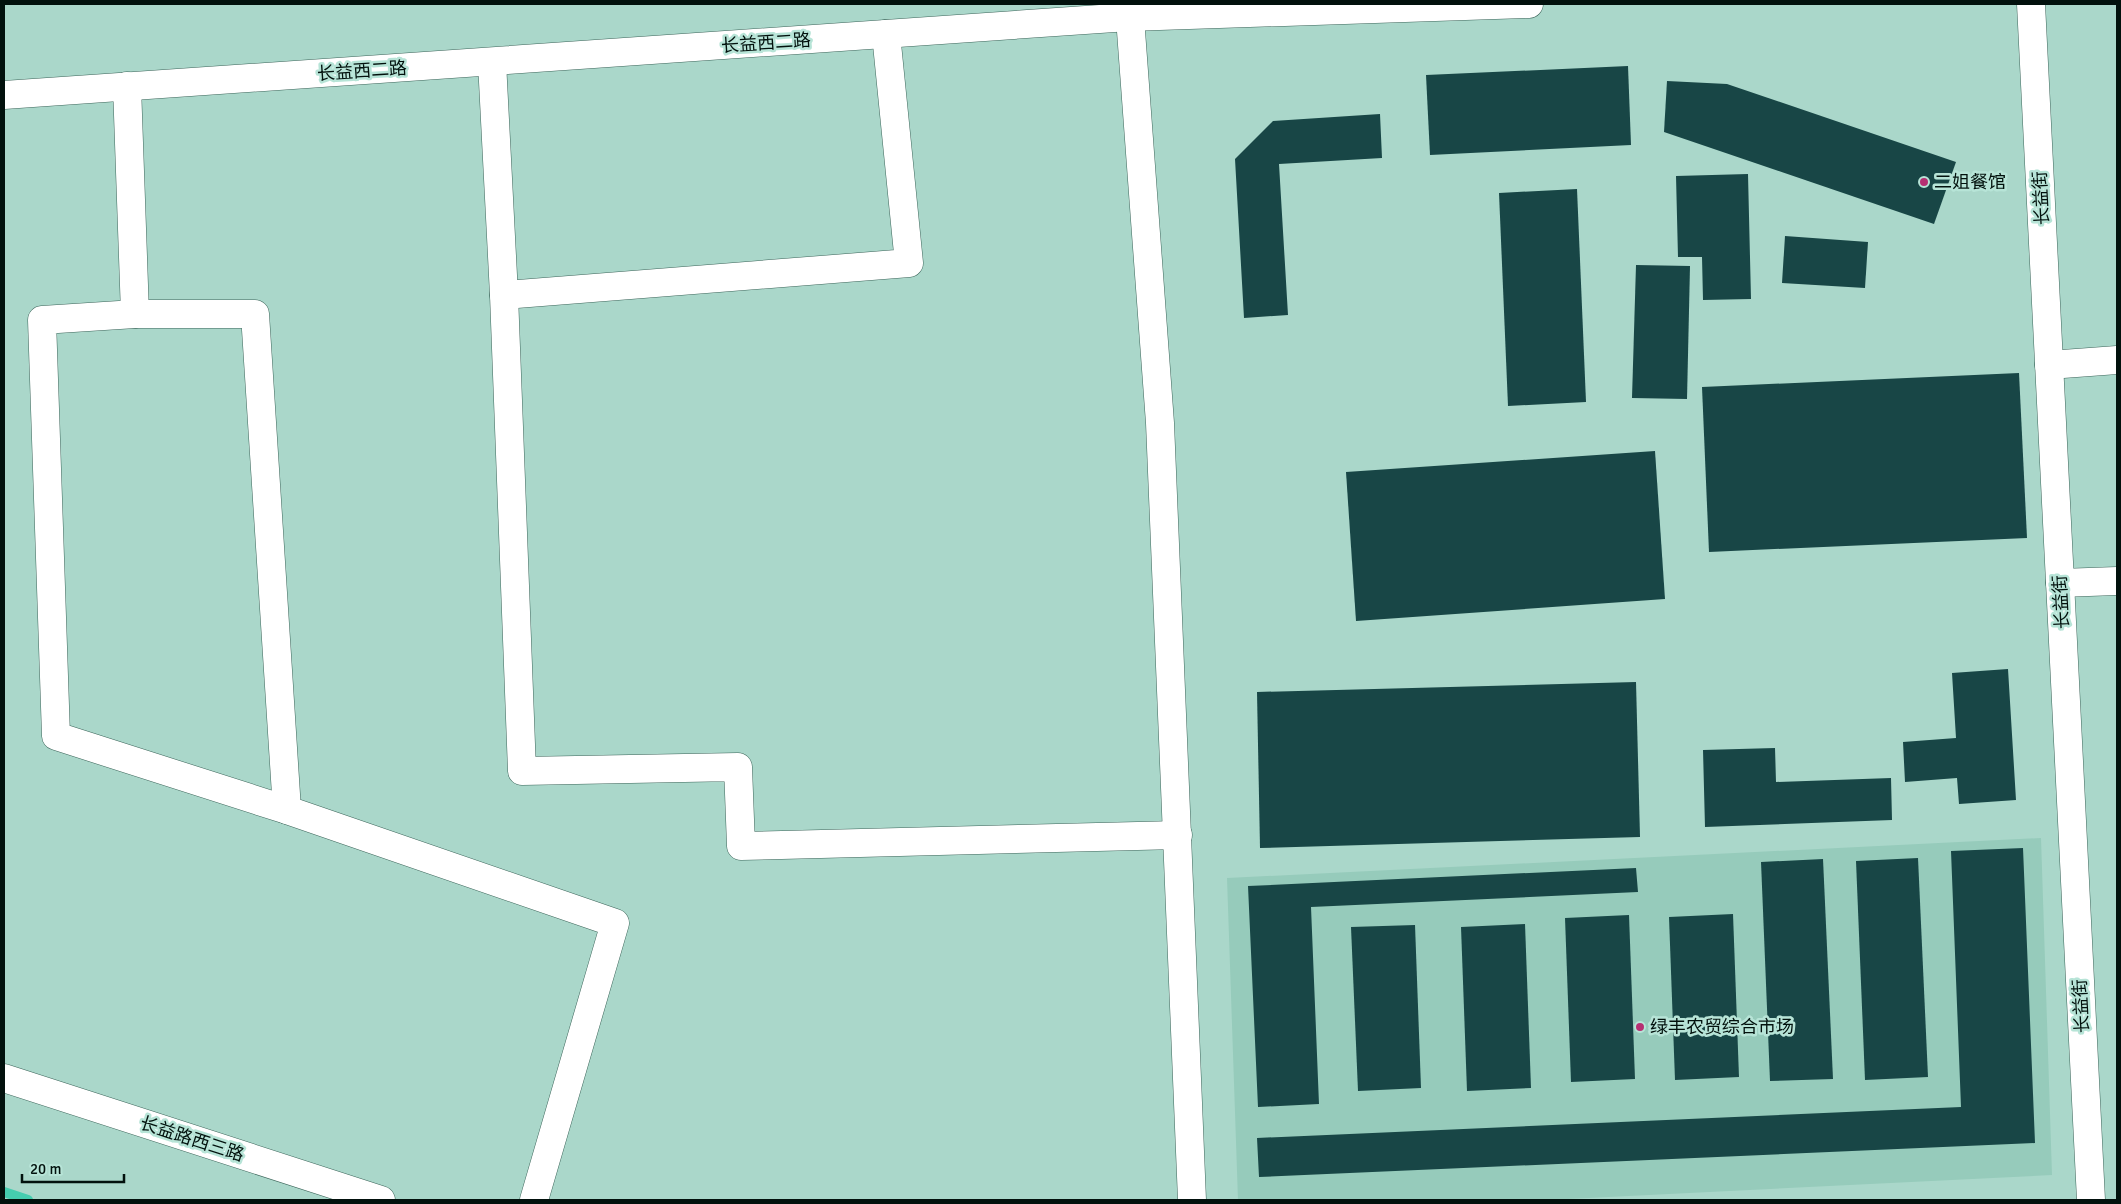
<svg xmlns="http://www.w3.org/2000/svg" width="2121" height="1204" font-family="Signika,'Noto Sans SC',sans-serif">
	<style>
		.built { fill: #96cbbb }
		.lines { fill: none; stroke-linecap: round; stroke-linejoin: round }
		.stream { stroke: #45cdaf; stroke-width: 10 }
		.building { fill: #184646 }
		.minor-casing { stroke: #3c655a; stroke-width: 29 }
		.minor { stroke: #fff; stroke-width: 28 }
		.poi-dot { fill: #b62f72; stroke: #b7e4d7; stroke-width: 2 }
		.labels { text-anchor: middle; stroke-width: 5; stroke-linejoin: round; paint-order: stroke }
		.street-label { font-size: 18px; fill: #02110d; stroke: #b7e4d7 }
		.poi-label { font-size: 18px; fill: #02110d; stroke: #b7e4d7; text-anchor: start }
	</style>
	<rect width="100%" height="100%" fill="#aad7ca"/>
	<polygon class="built" points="2041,838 2052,1175 1548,1200 1238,1200 1227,878"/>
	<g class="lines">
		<polyline class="stream" points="4,1192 28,1200"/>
	</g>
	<g class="building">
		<polygon points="1628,66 1631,145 1430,155 1426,75"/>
		<polygon points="1667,81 1727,84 1956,162 1934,224 1664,132"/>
		<polygon points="1380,114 1382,158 1279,164 1288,315 1244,318 1235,159 1273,121"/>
		<polygon points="1748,174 1751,299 1703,300 1702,257 1678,257 1676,176"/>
		<polygon points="1577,189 1586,402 1508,406 1499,193"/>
		<polygon points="1785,236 1868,242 1865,288 1782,283"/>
		<polygon points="1636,265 1690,266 1687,399 1632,398"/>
		<polygon points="2019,373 2027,538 1709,552 1702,387"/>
		<polygon points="1655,451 1665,599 1356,621 1346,472"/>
		<polygon points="2008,669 2016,800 1959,804 1957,778 1905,782 1903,742 1956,738 1952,673"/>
		<polygon points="1636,682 1640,837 1260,848 1257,692"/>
		<polygon points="1775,748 1776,782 1891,778 1892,820 1705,827 1703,750"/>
		<polygon points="2023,848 2035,1143 1259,1177 1257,1138 1961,1107 1951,851"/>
		<polygon points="1918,858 1928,1077 1865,1080 1856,861"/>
		<polygon points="1823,859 1833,1079 1770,1081 1761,862"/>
		<polygon points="1636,868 1638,892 1311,907 1319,1104 1258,1107 1248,886"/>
		<polygon points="1733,914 1739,1077 1675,1080 1669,917"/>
		<polygon points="1629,915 1635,1079 1571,1082 1565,918"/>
		<polygon points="1525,924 1531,1088 1467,1091 1461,927"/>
		<polygon points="1415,925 1421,1088 1358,1091 1351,927"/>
	</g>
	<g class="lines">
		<defs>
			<g id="minor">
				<polyline points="1129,4 1160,423 1192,1200"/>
				<polyline points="2031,4 2091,1200"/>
				<polyline points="492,62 504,295 522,771 738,767 741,846 1178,835"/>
				<polyline points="127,86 135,314 255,314 287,810 615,923 534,1200"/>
				<polyline points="4,95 1129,17 1529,4"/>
				<polyline points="504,295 909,263 886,34"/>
				<polyline points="135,314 42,320 56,736 287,810"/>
				<polyline points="2049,365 2117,360"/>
				<polyline points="2060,583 2117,581"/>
				<polyline points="4,1078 381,1200"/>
			</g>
		</defs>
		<use href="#minor" class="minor-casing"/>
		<use href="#minor" class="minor"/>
	</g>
	<g class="poi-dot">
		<circle cx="1924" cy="182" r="5"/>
		<circle cx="1640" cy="1027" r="5"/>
	</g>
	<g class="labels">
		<g class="street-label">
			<text transform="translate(766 43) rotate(-4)" y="6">长益西二路</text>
			<text transform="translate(362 71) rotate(-4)" y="6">长益西二路</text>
			<text transform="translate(2041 198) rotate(-93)" y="6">长益街</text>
			<text transform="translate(2061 602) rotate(-93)" y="6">长益街</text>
			<text transform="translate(2081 1006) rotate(-93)" y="6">长益街</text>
			<text transform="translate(192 1139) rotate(18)" y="6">长益路西三路</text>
		</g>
		<g class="poi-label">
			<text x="1934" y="188">二姐餐馆</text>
			<text x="1650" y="1033">绿丰农贸综合市场</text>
		</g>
	</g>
	<rect width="2121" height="1204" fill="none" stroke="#02110d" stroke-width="10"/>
	<path d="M22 1174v8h102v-8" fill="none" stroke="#02110d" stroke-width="2.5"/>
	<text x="30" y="1174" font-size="15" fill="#02110d" stroke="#b7e4d7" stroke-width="4" paint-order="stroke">20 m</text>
</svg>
